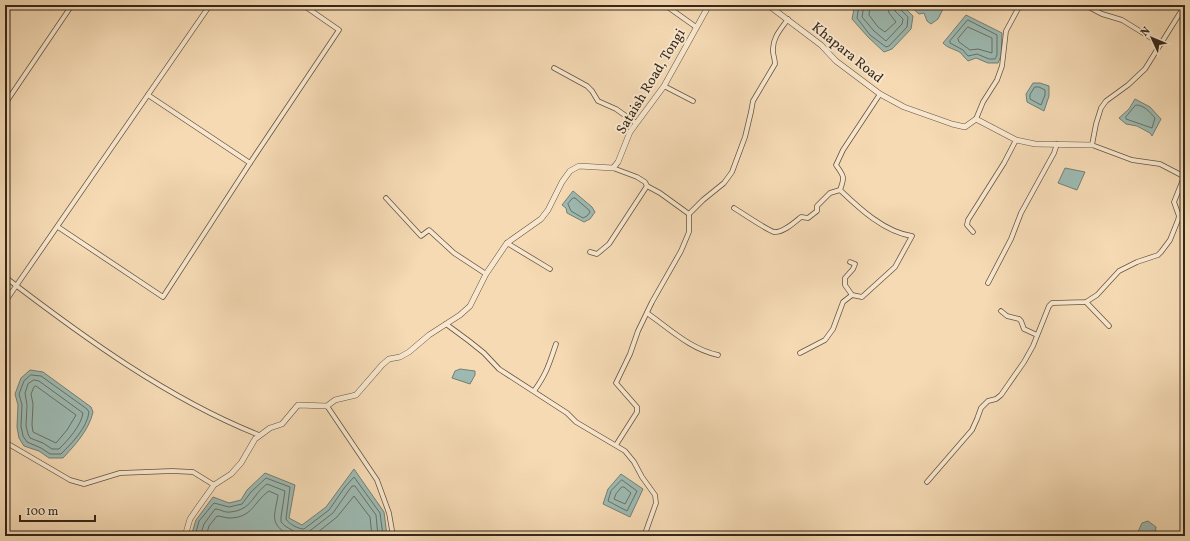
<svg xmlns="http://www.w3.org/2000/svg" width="1190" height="541" font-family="Vollkorn,serif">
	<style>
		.water { fill: #9dbab2; stroke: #747f75 }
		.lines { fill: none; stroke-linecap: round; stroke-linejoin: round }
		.shore { stroke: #6a7066; stroke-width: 1 }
		.minor-casing { stroke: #665440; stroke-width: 5.5 }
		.tertiary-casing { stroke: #665440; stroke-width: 6 }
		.minor { stroke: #f8e7ce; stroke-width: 4 }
		.tertiary { stroke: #f8e7ce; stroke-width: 5 }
		.labels { text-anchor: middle; stroke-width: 4; stroke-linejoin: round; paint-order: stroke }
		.street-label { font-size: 14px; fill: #362719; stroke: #f8e7ce }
	</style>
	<rect width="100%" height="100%" fill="#f5dab4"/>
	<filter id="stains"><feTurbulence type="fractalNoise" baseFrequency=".005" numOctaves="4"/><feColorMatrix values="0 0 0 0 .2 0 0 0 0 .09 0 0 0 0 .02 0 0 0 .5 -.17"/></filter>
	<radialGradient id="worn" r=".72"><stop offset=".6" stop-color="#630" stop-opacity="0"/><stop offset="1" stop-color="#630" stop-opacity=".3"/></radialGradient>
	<g class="water">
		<polygon points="856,5 902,5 913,16 911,29 892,49 884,52 868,37 852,19 854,9"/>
		<polygon points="909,5 945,5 938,19 931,24 927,21 924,13 919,14"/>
		<path d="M966 15 1002 33 1001 56 998 63H988L976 58 968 61C966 59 963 56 961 53 955 49 947 48 943 43Z"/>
		<polygon points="1033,83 1040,83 1049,86 1049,96 1044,111 1027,102 1026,94"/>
		<polygon points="1135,99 1150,107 1161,119 1152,136 1150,133 1137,126 1126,124 1119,118 1129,109"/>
		<polygon points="1065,168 1085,172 1077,190 1058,183"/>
		<polygon points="573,191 592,207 595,212 590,219 584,222 567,213 566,208 562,205"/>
		<polygon points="460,369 475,371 475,375 470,384 452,378 455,371"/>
		<path d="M30 370 43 372 91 407 93 412C89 430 75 445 63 458H49L39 451 24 446 19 438 17 427 18 405 15 394 21 378Z"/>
		<polygon points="354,469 384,512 387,536 191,536 196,520 213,497 229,503 241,500 247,490 265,473 295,485 289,518 302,525 326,507"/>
		<polygon points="621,474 643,489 630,517 603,504 608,489"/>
		<polygon points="1148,521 1156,527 1155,536 1136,536 1142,523"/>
	</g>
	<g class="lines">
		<g class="shore">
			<polyline points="859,5 857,18 870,35 886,47 889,46 907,27 908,17 900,9 899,5"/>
			<polyline points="864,5 862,17 874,31 886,41 902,24 903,19 895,11 894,5"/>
			<polyline points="870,5 869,15 878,27 885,32 896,22 889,13 888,5"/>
			<polygon points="968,20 997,35 997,55 995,59 989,59 977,54 968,56 963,50 950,43 950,41"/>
			<polygon points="968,27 992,38 992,53 978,49 970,50 959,42 958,39"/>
			<polygon points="1035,87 1039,87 1045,90 1045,95 1041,105 1030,99 1030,95"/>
			<path d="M1136 105C1144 105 1150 112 1155 118L1152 128 1126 119V117Z"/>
			<polygon points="573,198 575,198 589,210 590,212 587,216 583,218 571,211 568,204"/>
			<path d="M31 375 41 376 87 409 89 412C87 428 72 443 61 454H50L41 448 27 442 23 436 21 426 22 405 19 394 24 381Z"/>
			<path d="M34 380 39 381 83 413C81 426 68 440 59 449H52L43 443 30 438 28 434 26 426 27 405 25 393 28 384Z"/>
			<polygon points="36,386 76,415 67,430 56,443 33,432 32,425 33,404 31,394 34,387"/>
			<polygon points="622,480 637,491 627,511 608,501 611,491"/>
			<polygon points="622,487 624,487 631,493 625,504 614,499 616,494"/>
			<path d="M195 536 199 521 214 503 229 507 242 504 251 492 266 478 290 487 286 519C289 524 298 529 304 529L329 510 345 487 354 477 380 513 383 536"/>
			<path d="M200 536 204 524 215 509C220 509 225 513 230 512 252 510 252 495 267 484L285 491 281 517V522L285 526 297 533 302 534 307 533 333 513 349 490 352 486H355L376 515 378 536"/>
			<path d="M206 536 209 526 217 516C221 516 225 518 229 518 253 518 253 502 269 491L278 495C275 516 268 523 290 536"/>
			<polyline points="313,536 337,517 354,496 370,517 372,536"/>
		</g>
		<defs>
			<g id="minor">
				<polyline points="665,5 696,27"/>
				<polyline points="1085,5 1102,14 1122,20 1161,44"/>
				<polyline points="1185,5 1145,69 1128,85 1106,101 1101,108 1096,124 1092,145 1132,160 1160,164 1185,177"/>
				<polyline points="554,68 587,86 592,91 598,101 616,109 636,123"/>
				<polyline points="664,86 693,101"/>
				<polyline points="148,95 250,163"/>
				<polyline points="5,104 72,5"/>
				<polyline points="976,119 983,102 997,80 1002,66 1006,31 1020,5"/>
				<polyline points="613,168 637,177 645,182 647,186 660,193 689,214 689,232 681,251 652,302 638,331 630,354 616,383 637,407 637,412 616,445"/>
				<polyline points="386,198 421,236 429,230 454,253 486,274"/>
				<path d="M734 208C742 213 767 230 774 232 783 233 795 222 801 217L808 218 817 211V206L830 193 840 190"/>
				<path d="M689 214 703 200 724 183 732 172 745 137 751 112 753 101 775 64C775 59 773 55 773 51 772 38 781 29 788 19"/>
				<polyline points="58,227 163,297 250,163 339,30 303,5"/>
				<polyline points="973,232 967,225 968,220 1004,163 1016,140"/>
				<polyline points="507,243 550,269"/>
				<polyline points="590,252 597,254 609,244 647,186"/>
				<polyline points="850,262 855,264 853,269 845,278 845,285 852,295"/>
				<path d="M5 277C82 336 168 399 259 435"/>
				<polyline points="988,283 1011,239 1021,213 1054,153 1057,144"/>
				<polyline points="5,302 210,5"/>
				<polyline points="1086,302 1109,326"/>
				<polyline points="1001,311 1007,316 1019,319 1021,321 1024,329 1037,335"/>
				<path d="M647 313C670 329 690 349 718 355"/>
				<polyline points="446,324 469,341 484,353 499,369 567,413 576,422 625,451 634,462 642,477 655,495 656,503 646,531 650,536"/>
				<path d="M800 353 825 340 833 329 843 302 852 295 862 297 895 267 912 236C884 232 859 208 840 190 845 177 844 176 836 165L843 150 880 94"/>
				<path d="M534 391C547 373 549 364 556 344"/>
				<polyline points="327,406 377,480 389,513 393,536"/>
				<polyline points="5,442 70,480 84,484 120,473 172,471 193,472 214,485"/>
				<polyline points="927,482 972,430 977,419 981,408 988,401 996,399 1001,395 1024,362 1033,346 1049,306 1052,303 1086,302 1097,295 1119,271 1137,262 1158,255 1161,252 1170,240 1178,220 1179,216 1174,202 1184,177"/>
			</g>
			<g id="tertiary">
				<polyline points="768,5 821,45 836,61 880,94 904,107 952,124 965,127 976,119 1016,140 1035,144 1092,145"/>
				<polyline points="185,536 190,519 199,506 214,485 231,474 241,463 255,439 270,428 282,424 298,405 327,406 335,400 356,395 382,365 389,359 400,357 409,352 429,335 460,315 470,306 486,274 507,243 541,219 548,210 562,182 570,171 579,166 613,168 618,162 630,132 664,86 709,5"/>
			</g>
		</defs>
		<use href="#minor" class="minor-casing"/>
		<use href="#tertiary" class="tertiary-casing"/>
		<use href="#minor" class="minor"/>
		<use href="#tertiary" class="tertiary"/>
	</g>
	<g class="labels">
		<g class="street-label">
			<text transform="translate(848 52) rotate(39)" y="5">Khapara Road</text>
			<text transform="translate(650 81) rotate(-59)" y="5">Sataish Road, Tongi</text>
		</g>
	</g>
	<rect width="1190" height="541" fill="none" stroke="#f5dab4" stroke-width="20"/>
	<rect x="6" y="6" width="1178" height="529" fill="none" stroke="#362719" stroke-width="2"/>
	<rect x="10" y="10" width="1170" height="521" fill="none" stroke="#362719"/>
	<g transform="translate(1152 38) rotate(314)" stroke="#f8e7ce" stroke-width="3" paint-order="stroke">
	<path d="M0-3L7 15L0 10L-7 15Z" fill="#362719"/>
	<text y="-6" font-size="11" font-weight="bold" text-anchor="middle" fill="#362719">N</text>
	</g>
	<path d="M20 515v6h75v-6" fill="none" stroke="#362719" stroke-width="2"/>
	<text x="26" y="515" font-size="12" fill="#362719" stroke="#f8e7ce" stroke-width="3" paint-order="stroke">100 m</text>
	<rect width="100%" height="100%" filter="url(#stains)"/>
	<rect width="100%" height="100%" fill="url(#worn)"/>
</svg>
